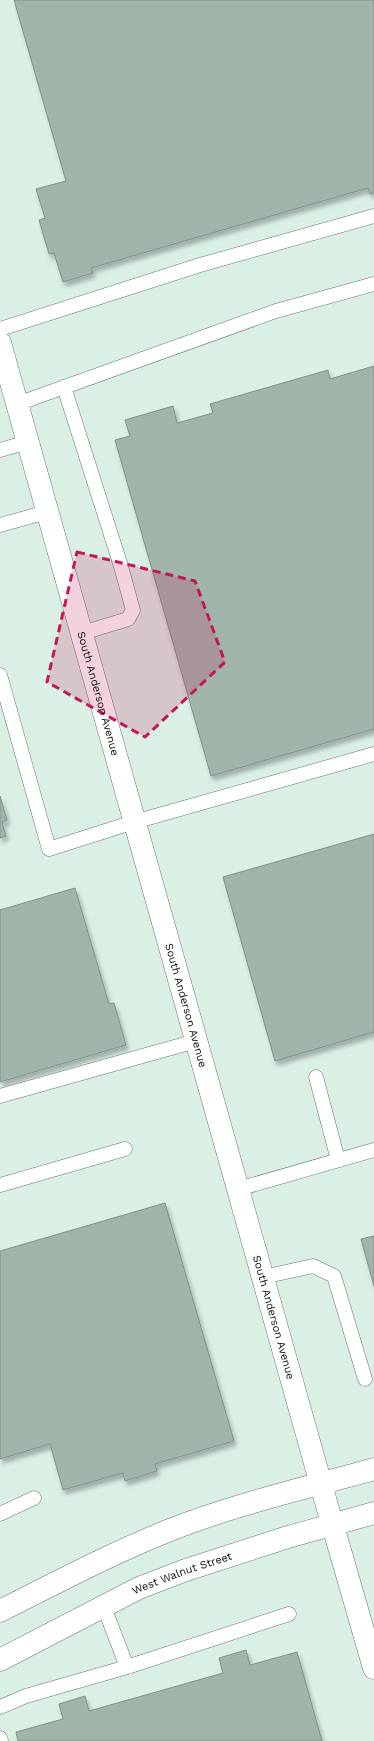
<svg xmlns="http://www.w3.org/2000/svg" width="374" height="1741" font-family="'Work Sans',sans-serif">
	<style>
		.building { fill: #a0b4aa; stroke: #7f9289; filter: url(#shadow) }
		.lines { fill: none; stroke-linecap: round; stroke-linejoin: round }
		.service-casing { stroke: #66786f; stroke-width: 15 }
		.minor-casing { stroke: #66786f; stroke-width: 23 }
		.tertiary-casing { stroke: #66786f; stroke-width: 23 }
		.service { stroke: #fff; stroke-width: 14 }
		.minor { stroke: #fff; stroke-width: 22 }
		.tertiary { stroke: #fff; stroke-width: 22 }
		.marked { fill: #c2185b; fill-opacity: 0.2; stroke: #c2185b; stroke-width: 3; stroke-dasharray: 8 5; stroke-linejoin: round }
		.labels { text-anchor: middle; stroke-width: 3.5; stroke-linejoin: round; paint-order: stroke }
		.street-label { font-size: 11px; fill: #09100d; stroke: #e8fdf3 }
	</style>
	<defs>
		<filter id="shadow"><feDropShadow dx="2.5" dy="4.5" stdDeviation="2" flood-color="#0004"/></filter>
	</defs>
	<rect width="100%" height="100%" fill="#dbf0e5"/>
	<g class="building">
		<polygon points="14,0 374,0 374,193 370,194 368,188 91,268 93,273 63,282 54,253 49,254 39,220 45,218 36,189 66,181"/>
		<polygon points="374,366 374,729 211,776 115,440 130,436 125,420 173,406 177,423 213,413 210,404 328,370 330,379"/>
		<polygon points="0,796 7,820 2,822 6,836 0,838"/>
		<polygon points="374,834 374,1032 275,1061 223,877"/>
		<polygon points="75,888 109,1004 114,1003 126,1045 0,1082 0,910"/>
		<polygon points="165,1203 234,1441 155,1464 157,1471 125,1481 123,1473 63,1490 50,1444 0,1459 0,1251"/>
		<polygon points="374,1236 374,1286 361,1239"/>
		<polygon points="246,1650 250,1665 297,1652 322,1741 18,1741 16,1732 63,1719 59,1704 85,1696 89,1711 223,1673 219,1658"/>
	</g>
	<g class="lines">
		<defs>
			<g id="service">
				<polyline points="0,329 200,265 374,216"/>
				<polyline points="64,387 120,563 133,610 128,619 82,633"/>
				<polyline points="17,404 276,311 374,284"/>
				<polyline points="0,450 28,442"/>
				<polyline points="0,525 47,512"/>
				<polyline points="0,675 49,849 134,822 374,754"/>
				<polyline points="316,1077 338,1160"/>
				<polyline points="0,1096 196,1041"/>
				<polyline points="0,1185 125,1149"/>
				<polyline points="238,1189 374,1150"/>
				<polyline points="263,1277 313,1266 334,1276 365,1379"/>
				<polyline points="0,1514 34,1498"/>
				<polyline points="127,1667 289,1614"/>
				<polyline points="0,1707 26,1696 127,1667 104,1607"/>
				<polyline points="0,1738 1,1741"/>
			</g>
			<g id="minor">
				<path id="s1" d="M0 343 324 1495 374 1668"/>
			</g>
			<g id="tertiary">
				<path d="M0 1611C56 1583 112 1553 170 1530 236 1504 306 1488 374 1469"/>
				<path id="s2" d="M0 1660 139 1588 186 1570 288 1537 374 1513"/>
			</g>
		</defs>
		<use href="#service" class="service-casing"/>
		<use href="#minor" class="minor-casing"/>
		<use href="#tertiary" class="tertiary-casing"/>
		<use href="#service" class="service"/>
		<use href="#minor" class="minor"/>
		<use href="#tertiary" class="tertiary"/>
	</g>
	<path class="marked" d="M77 552 195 581 225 662 145 737 47 682Z"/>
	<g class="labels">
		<g class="street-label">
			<text dy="4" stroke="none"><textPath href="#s1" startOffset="364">South Anderson Avenue</textPath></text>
			<text dy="4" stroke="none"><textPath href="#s1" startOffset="688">South Anderson Avenue</textPath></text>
			<text dy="4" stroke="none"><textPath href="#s1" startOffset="1012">South Anderson Avenue</textPath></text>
			<text dy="4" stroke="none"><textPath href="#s2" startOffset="202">West Walnut Street</textPath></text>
		</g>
	</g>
</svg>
